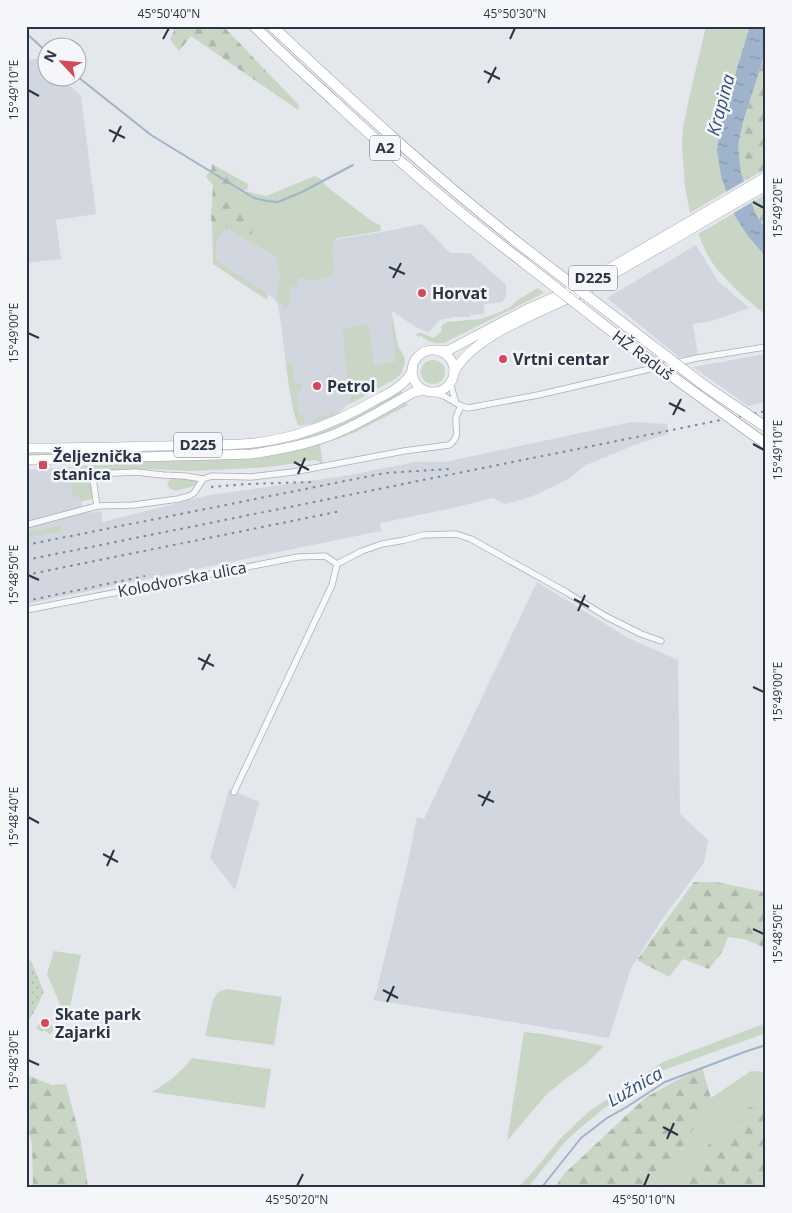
<svg xmlns="http://www.w3.org/2000/svg" width="792" height="1213" font-family="'Open Sans',sans-serif">
	<style>
		.built { fill: #d2d6de }
		.grass { fill: #c9d6c5 }
		.forest { fill: url(#forest-firs) }
		.park { fill: url(#park-dots) }
		.water { fill: url(#water-ripples) }
		.pier { fill: #e4e7ec }
		.lines { fill: none; stroke-linecap: round; stroke-linejoin: round }
		.stream { stroke: #9fb4cc; stroke-width: 2 }
		.street-casing { stroke: #a9aeb7; stroke-width: 7 }
		.primary-casing { stroke: #a3abb8; stroke-width: 10 }
		.highway-casing { stroke: #8b94a3; stroke-width: 11 }
		.street { stroke: #f7f8fa; stroke-width: 5.5 }
		.primary { stroke: #fff; stroke-width: 9 }
		.highway { stroke: #fff; stroke-width: 10 }
		.rail { stroke: #7d8696; stroke-width: 2; stroke-dasharray: 2.5 5; stroke-linecap: butt }
		.highway-bridge-casing { stroke: #8b94a3; stroke-width: 11; stroke-linecap: butt }
		.highway-bridge { stroke: #fff; stroke-width: 10 }
		.ticks { fill: none; stroke: #2b3445; stroke-width: 2 }
		.poi-dot { fill: #d1495b; stroke: #f4f6f9; stroke-width: 2 }
		.labels { text-anchor: middle; stroke-width: 5; stroke-linejoin: round; paint-order: stroke }
		.shield { fill: #f4f6f9; stroke: #676e7b; stroke-width: 1 }
		.shield-label { font-size: 15px; font-weight: bold; fill: #2b3445 }
		.poi-label { font-size: 16px; font-weight: bold; fill: #2b3445; stroke: #f4f6f9; text-anchor: start }
		.street-label { font-size: 16px; fill: #2b3445; stroke: #f4f6f9 }
		.water-label { font-size: 18px; font-style: italic; fill: #34527a; stroke: #f4f6f9 }
		.neatline { fill: none; stroke: #2b3445; stroke-width: 2 }
		.ticks-label { font-size: 12px; text-anchor: middle; fill: #2b3445 }
	</style>
	<defs>
		<pattern id="forest-firs" width="22" height="20" patternUnits="userSpaceOnUse" patternTransform="scale(1.25)"><rect width="22" height="20" fill="#c9d6c5"/><path d="M5 1l3.5 6h-7zM16 11l3.5 6h-7z" fill="#adb8ab"/></pattern>
		<pattern id="park-dots" width="8" height="8" patternUnits="userSpaceOnUse" patternTransform="scale(1.25)"><rect width="8" height="8" fill="#c9d6c5"/><path d="M2 2h.1M6 6h.1" fill="none" stroke="#adb8ab" stroke-width="1.8" stroke-linecap="round"/></pattern>
		<pattern id="water-ripples" width="26" height="14" patternUnits="userSpaceOnUse" patternTransform="scale(1.25)"><rect width="26" height="14" fill="#9fb4cc"/><path d="M2 4q2-2 4 0t4 0M15 11q2-2 4 0t4 0" fill="none" stroke="#8293a7"/></pattern>
	</defs>
	<rect width="100%" height="100%" fill="#e4e7ec"/>
	<g class="built">
		<polygon points="41,58 47,65 48,78 61,78 81,96 96,214 56,220 61,259 26,263 26,60"/>
		<polygon points="422,224 450,253 470,253 506,285 506,296 502,302 484,304 484,314 471,315 470,311 470,317 455,317 440,320 428,333 414,326 391,310 392,331 397,361 374,365 345,328 342,329 350,404 347,405 337,415 318,423 298,426 293,409 289,387 278,303 285,278 332,248 334,242 338,239 382,232"/>
		<polygon points="226,228 275,256 280,275 275,299 217,261 216,243"/>
		<polygon points="696,245 718,281 749,308 712,321 693,324 698,356 679,357 607,298"/>
		<polygon points="766,354 766,402 748,406 693,367"/>
		<polygon points="632,422 667,424 668,434 637,444 586,465 568,479 531,497 505,504 492,498 453,508 380,523 381,531 26,604 26,470 90,466 91,493 80,501 87,513 102,511 102,522 210,495 350,475 415,462 445,462"/>
		<polygon points="537,582 628,638 678,660 680,814 708,840 704,863 661,921 631,968 609,1038 488,1018 373,1000 376,993 407,866 417,817 424,819"/>
		<polygon points="229,789 259,802 235,890 210,858"/>
	</g>
	<g class="grass">
		<polygon points="706,26 750,26 737,68 721,126 721,176 727,191 690,213 685,187 682,147 683,128 690,94"/>
		<path d="M315 176 321 179 326 186 352 206 373 222 380 225 381 231 338 238C328 246 334 260 335 271L333 272 334 276H329V278L306 281 305 277 298 279V286L290 287V304L284 309 283 303H278L275 299 280 275 275 256 226 228 216 243 217 261 268 294 267 300 213 264 212 223 226 228 223 189 240 190 266 196Z"/>
		<path d="M734 213 748 236 766 257V315C749 302 721 277 710 259 705 251 702 242 698 234Z"/>
		<path d="M538 288 544 293 444 343C434 344 428 342 421 336L418 337 416 334 417 333H421L434 338 442 331 441 326 447 322 481 319 493 315 509 308 519 299Z"/>
		<polygon points="391,309 398,346 404,356 405,362 402,372 397,378 350,404 342,329 369,324 374,365 396,361 392,331"/>
		<circle cx="433" cy="372" r="12"/>
		<polygon points="292,362 295,384 301,383 301,390 296,391 299,415 303,415 305,418 305,421 303,424 298,425 293,409 286,367 288,363"/>
		<polygon points="329,373 332,378 333,392 327,393 325,376"/>
		<path d="M401 390 403 394 359 419 334 430 292 443 253 450 26 456V453C77 452 127 451 178 450 217 449 257 450 295 440 334 429 367 410 401 390Z"/>
		<polygon points="406,402 408,405 354,433 320,445 323,464 315,460 277,466 254,468 191,471 147,469 92,471 91,472 92,499 80,502 79,497 73,497 72,496 71,476 67,476 70,470 77,466 110,465 131,461 203,460 250,458 269,456 308,447 349,432"/>
		<polygon points="335,413 338,414 337,415 313,424 313,420 317,417"/>
		<polygon points="173,478 196,480 196,484 193,486 176,491 169,488 167,482"/>
		<polygon points="61,526 62,531 26,538 26,532"/>
		<polygon points="54,951 81,955 67,1021 47,974"/>
		<polygon points="227,989 282,997 274,1045 205,1036 213,1000 218,992"/>
		<polygon points="42,1018 46,1018 54,1028 52,1033 49,1034 44,1030 42,1032 36,1028"/>
		<polygon points="766,1023 766,1033 661,1071 621,1097 603,1109 578,1130 565,1142 528,1187 518,1187 531,1174 560,1139 588,1112 663,1062"/>
		<polygon points="524,1032 543,1034 604,1046 586,1064 564,1080 547,1094 507,1141"/>
		<path d="M192 1058 271 1069 265 1108 152 1092C168 1083 181 1072 192 1058Z"/>
		<polygon points="751,1071 766,1072 766,1102 748,1108 728,1132 713,1139 699,1156 681,1187 660,1187 711,1098"/>
	</g>
	<g class="forest">
		<polygon points="176,26 223,26 299,105 298,110 191,36 179,51 170,39"/>
		<polygon points="766,50 766,169 744,181 741,173 738,146 743,122"/>
		<polygon points="212,164 248,184 247,190 224,190 253,210 252,238 212,223 211,218 213,185 206,177 208,173 211,172"/>
		<polygon points="766,194 766,230 755,213 751,203"/>
		<polygon points="694,882 716,882 760,891 766,894 766,948 744,939 728,937 722,952 709,969 683,959 669,977 637,960"/>
		<polygon points="702,1067 711,1098 660,1187 555,1187 564,1174 646,1097"/>
		<polygon points="27,1075 52,1085 66,1084 81,1141 88,1187 33,1187 32,1144 26,1121"/>
		<polygon points="766,1102 766,1187 681,1187 699,1156 713,1139 728,1132 748,1108"/>
	</g>
	<polygon class="park" points="26,953 32,963 44,992 34,1012 26,1025"/>
	<polygon class="water" points="750,26 766,26 766,50 743,122 738,146 741,173 744,181 755,213 766,230 766,257 748,236 735,216 721,176 717,150 721,126 737,68"/>
	<polygon class="pier" points="746,180 754,201 732,214 724,193"/>
	<g class="lines">
		<g class="stream">
			<polyline points="26,33 48,53"/>
			<polyline points="78,77 151,135 254,198 267,201 278,202 302,192 353,165"/>
			<polyline points="542,1187 581,1138 607,1118 625,1108 665,1082 747,1051 766,1045"/>
		</g>
		<defs>
			<g id="street">
				<polyline points="451,382 452,390 456,403"/>
				<polyline points="430,392 444,396 461,406 468,408 538,395 697,358 766,347"/>
				<path d="M97 506 93 479 96 474 136 472 163 475 185 476 203 479 212 476 251 477 293 472 404 451 449 445C461 436 455 430 456 418 457 414 459 410 461 406"/>
				<polyline points="26,525 97,506 134,505 178,499 189,496 194,493 203,479"/>
				<polyline points="26,610 298,557 325,556 337,564 362,551 382,544 405,540 423,535 456,534 471,539 566,592 607,617 641,634 661,641"/>
				<polyline points="234,792 332,585 337,564"/>
			</g>
			<g id="primary">
				<circle cx="433" cy="371" r="21"/>
				<polyline points="439,351 449,350 529,308 579,286 766,177"/>
				<path d="M454 372C473 337 532 316 567 299 579 294 590 288 601 281 656 250 711 217 766 186"/>
				<path d="M26 448C71 448 115 447 159 446 191 445 223 446 254 443 297 438 335 423 372 402 387 394 406 386 413 369"/>
				<path d="M26 460 253 454C282 449 312 444 339 432 365 421 390 405 414 392L424 390"/>
			</g>
			<g id="highway">
				<path d="M254 26C280 52 308 77 335 102 395 158 457 212 523 262"/>
				<path d="M272 26C357 106 443 185 535 256"/>
			</g>
		</defs>
		<use href="#street" class="street-casing"/>
		<use href="#primary" class="primary-casing"/>
		<use href="#highway" class="highway-casing"/>
		<use href="#street" class="street"/>
		<use href="#primary" class="primary"/>
		<use href="#highway" class="highway"/>
		<g class="rail">
			<polyline points="211,487 247,484 313,482"/>
			<polyline points="26,545 385,473 449,469"/>
			<polyline points="26,560 766,411"/>
			<polyline points="26,575 341,511"/>
			<polyline points="26,601 145,576"/>
		</g>
		<defs>
			<g id="highway-bridge">
				<polyline points="535,256 705,386 766,427"/>
				<polyline points="523,262 637,351 766,444"/>
			</g>
		</defs>
		<use href="#highway-bridge" class="highway-bridge-casing"/>
		<use href="#highway-bridge" class="highway-bridge"/>
	</g>
	<path class="ticks" d="M163 39 169 28M510 39 515 28M484 71 500 79M488 83 496 67M28 90 39 96M109 130 125 138M113 142 121 126M753 202 764 208M389 267 405 274M393 278 401 263M28 333 39 338M669 403 685 411M673 415 681 399M753 444 764 450M294 462 309 470M298 474 305 458M28 575 39 580M574 599 589 607M578 611 585 595M198 658 214 666M202 670 210 654M753 687 764 692M478 795 494 802M482 806 490 791M28 817 39 823M103 854 118 862M107 866 114 850M753 929 764 934M383 990 398 998M387 1002 394 986M28 1060 39 1065M663 1127 678 1135M667 1139 674 1123M297 1186 303 1174M644 1186 649 1174"/>
	<g class="poi-dot">
		<circle cx="422" cy="293" r="5"/>
		<circle cx="503" cy="359" r="5"/>
		<circle cx="317" cy="386" r="5"/>
		<rect x="38" y="460" width="10" height="10" rx="2.5"/>
		<circle cx="45" cy="1023" r="5"/>
	</g>
	<g class="labels">
		<g class="shield">
			<rect x="370" y="135.5" width="30" height="25" rx="4"/>
			<rect x="569" y="265.5" width="48" height="25" rx="4"/>
			<rect x="174" y="432.5" width="48" height="25" rx="4"/>
		</g>
		<g class="shield-label">
			<text x="385" y="153">A2</text>
			<text x="593" y="283">D225</text>
			<text x="198" y="450">D225</text>
		</g>
		<g class="poi-label">
			<text x="432" y="299">Horvat</text>
			<text x="513" y="365">Vrtni centar</text>
			<text x="327" y="392">Petrol</text>
			<text x="53" y="462">Željeznička<tspan x="53" dy="18">stanica</tspan></text>
			<text x="55" y="1020">Skate park<tspan x="55" dy="18">Zajarki</tspan></text>
		</g>
		<g class="street-label">
			<text transform="translate(643 355) rotate(37)" y="6">HŽ Raduš</text>
			<text transform="translate(182 579) rotate(-11)" y="6">Kolodvorska ulica</text>
		</g>
		<g class="water-label">
			<text transform="translate(721 105) rotate(-75)" y="6">Krapina</text>
			<text transform="translate(635 1087) rotate(-30)" y="6">Lužnica</text>
		</g>
	</g>
	<rect width="792" height="1213" fill="none" stroke="#f4f6f9" stroke-width="55"/>
	<g transform="translate(62 62) rotate(296)"><circle r="24" fill="#f4f6f9" stroke="#a4a8b1"/>
	<path d="M0-4L9 19L0 12L-9 19Z" fill="#d1495b"/>
	<text y="-8" font-size="14" font-weight="bold" text-anchor="middle" fill="#2b3445">N</text>
	</g>
	<rect x="28" y="28" width="736" height="1158" class="neatline"/>
	<g class="ticks-label">
		<text x="169" y="18">45°50'40"N</text>
		<text x="515" y="18">45°50'30"N</text>
		<text transform="translate(14 90) rotate(-90)" y="4">15°49'10"E</text>
		<text transform="translate(778 208) rotate(-90)" y="4">15°49'20"E</text>
		<text transform="translate(14 333) rotate(-90)" y="4">15°49'00"E</text>
		<text transform="translate(778 450) rotate(-90)" y="4">15°49'10"E</text>
		<text transform="translate(14 575) rotate(-90)" y="4">15°48'50"E</text>
		<text transform="translate(778 692) rotate(-90)" y="4">15°49'00"E</text>
		<text transform="translate(14 817) rotate(-90)" y="4">15°48'40"E</text>
		<text transform="translate(778 934) rotate(-90)" y="4">15°48'50"E</text>
		<text transform="translate(14 1060) rotate(-90)" y="4">15°48'30"E</text>
		<text x="297" y="1204">45°50'20"N</text>
		<text x="644" y="1204">45°50'10"N</text>
	</g>
</svg>
